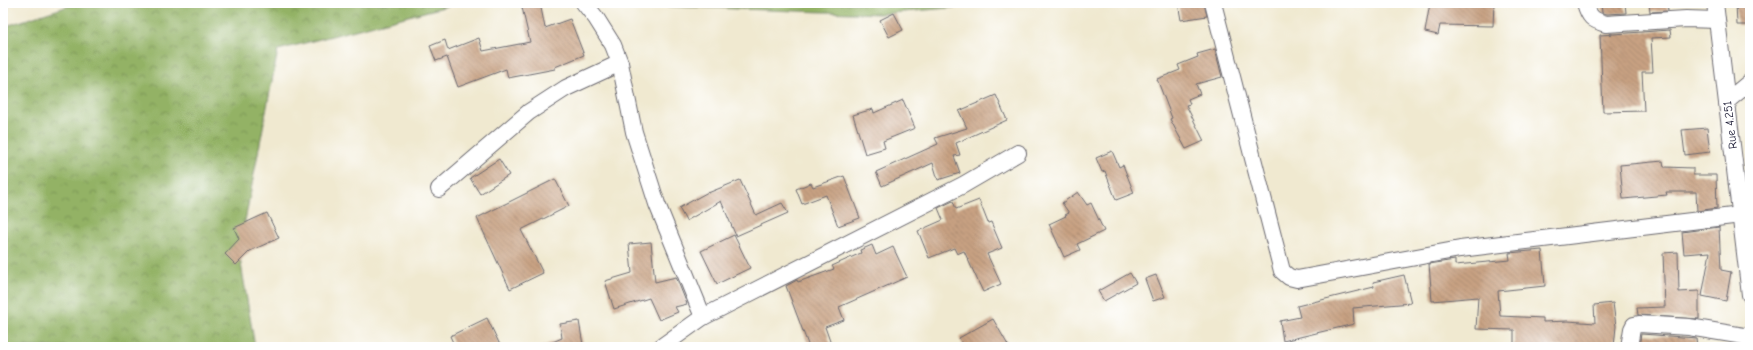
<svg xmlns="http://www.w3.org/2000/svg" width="1753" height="350" font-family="'Comic Neue',sans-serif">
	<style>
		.forest { fill: url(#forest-crowns); stroke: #5a6a50 }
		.building { fill: url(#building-back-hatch) }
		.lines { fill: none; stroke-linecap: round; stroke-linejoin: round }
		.street-casing { stroke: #6a686f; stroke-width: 18 }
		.street { stroke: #fff; stroke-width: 16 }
		.labels { text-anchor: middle; stroke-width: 4; stroke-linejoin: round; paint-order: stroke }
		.street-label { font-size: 12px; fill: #22223b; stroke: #fff }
	</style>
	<defs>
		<pattern id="forest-crowns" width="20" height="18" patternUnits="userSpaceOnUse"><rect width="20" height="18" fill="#93b265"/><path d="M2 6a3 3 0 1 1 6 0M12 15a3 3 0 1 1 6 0" fill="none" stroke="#789054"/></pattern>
		<pattern id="building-back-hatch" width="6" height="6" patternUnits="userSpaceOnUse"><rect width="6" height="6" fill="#c8a182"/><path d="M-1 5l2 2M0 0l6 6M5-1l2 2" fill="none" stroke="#a2836c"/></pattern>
	</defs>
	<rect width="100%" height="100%" fill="#fff"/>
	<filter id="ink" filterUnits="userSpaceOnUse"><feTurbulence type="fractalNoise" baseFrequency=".025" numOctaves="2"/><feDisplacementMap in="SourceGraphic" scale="8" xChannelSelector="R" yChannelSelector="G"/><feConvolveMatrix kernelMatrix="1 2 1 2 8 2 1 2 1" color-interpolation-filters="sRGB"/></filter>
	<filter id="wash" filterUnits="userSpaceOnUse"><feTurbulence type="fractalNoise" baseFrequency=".012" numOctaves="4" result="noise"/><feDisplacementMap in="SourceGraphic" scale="16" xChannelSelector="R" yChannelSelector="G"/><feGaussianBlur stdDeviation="0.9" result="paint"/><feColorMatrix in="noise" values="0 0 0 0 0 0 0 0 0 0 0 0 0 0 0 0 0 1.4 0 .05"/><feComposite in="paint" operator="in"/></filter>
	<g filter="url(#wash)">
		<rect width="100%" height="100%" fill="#f0e9d0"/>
		<g class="forest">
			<polygon points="78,3 459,3 278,50 239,252 255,347 3,347 3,27"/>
			<polygon points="570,3 1006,3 880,14"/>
		</g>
		<g id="blocks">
			<g class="building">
				<polygon points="521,3 540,3 545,28 570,19 584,55 555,67 555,69 508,78 506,69 458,87 447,57 436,61 430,46 445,40 448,50 479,38 483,51 530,42"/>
				<polygon points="1178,3 1204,3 1207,16 1181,20"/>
				<polygon points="1430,3 1494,3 1493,26 1440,25 1438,35 1425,32"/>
				<polygon points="1601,3 1625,3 1626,13 1607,14 1602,13"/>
				<polygon points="1649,3 1667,3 1668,11 1650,12"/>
				<polygon points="1736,3 1750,3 1750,25 1737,25"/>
				<polygon points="894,13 903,30 889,37 880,20"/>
				<polygon points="1670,30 1671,37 1651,38 1653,72 1642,72 1644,111 1603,112 1600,35"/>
				<polygon points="1215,49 1222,77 1196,84 1200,94 1188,99 1190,104 1186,105 1204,141 1186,149 1170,119 1172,118 1157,79 1180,70 1178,65 1198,57 1197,54"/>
				<polygon points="996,95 1007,120 956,143 960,155 954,156 960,173 938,180 933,163 882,186 876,172 938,144 935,138 967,128 959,111"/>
				<polygon points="903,100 915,128 883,141 885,148 865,154 853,115 873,109 874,113"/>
				<polygon points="1707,128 1710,152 1685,155 1682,130"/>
				<polygon points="1112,151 1119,167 1123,165 1134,193 1116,200 1105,171 1102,172 1096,158"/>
				<polygon points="499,159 509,175 480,194 470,178"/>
				<polygon points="1663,161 1664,167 1693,168 1693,175 1716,175 1717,208 1697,211 1696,192 1666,192 1667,195 1623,199 1620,165"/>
				<polygon points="844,176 860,218 838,226 826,195 802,204 796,189 811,183 813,187"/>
				<polygon points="555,179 569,206 521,230 543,273 510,289 477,218"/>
				<polygon points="740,180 756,215 782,203 788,213 736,236 721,201 686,221 679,208 708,192 708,193"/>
				<polygon points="1078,192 1087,205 1091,203 1104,231 1077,244 1080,250 1064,257 1049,224 1066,216 1065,215 1069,213 1062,203"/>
				<polygon points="979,200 988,223 991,222 1002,248 987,254 1001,284 983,292 964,251 957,254 954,248 929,258 918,231 943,220 938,208 953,201 956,209"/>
				<polygon points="267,213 279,238 250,251 236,265 225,254 239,239 234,228"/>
				<polygon points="1719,227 1721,270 1731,272 1726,301 1702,296 1710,252 1684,254 1682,232"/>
				<polygon points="734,235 750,268 717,284 701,251"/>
				<polygon points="651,242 655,282 676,277 687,304 675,307 678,312 659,320 649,298 614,309 605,281 632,273 629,244"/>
				<polygon points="872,245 876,255 893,247 907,277 839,307 844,320 825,327 832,347 809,347 786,286 797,280 798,282 834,269 832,266 861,253 860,250"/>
				<polygon points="1542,250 1545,286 1498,291 1500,316 1543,318 1543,322 1568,321 1595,323 1594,305 1613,303 1616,326 1614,347 1514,347 1514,330 1476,329 1478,297 1432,301 1429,264 1455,260 1455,265 1510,260 1509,253"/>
				<polygon points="1678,252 1679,292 1699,291 1699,319 1638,315 1637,308 1665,307 1663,253"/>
				<polygon points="1130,273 1136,283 1104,301 1098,291"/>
				<polygon points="1156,275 1165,297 1153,301 1145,279"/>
				<polygon points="1404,275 1411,303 1353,308 1354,324 1283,341 1280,321 1300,317 1297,306 1374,287 1373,282"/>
				<polygon points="487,318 501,347 455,347 450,336"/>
				<polygon points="993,319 1009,347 964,347 959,338"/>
				<polygon points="579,321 583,345 573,347 541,347 562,338 560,324"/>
				<polygon points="1641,334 1696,338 1697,347 1639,347"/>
			</g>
		</g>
	</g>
	<g filter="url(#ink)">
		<use href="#blocks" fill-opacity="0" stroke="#6a686f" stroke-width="1"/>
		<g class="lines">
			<defs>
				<g id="street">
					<polyline points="584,3 596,18 613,45 620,63 634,132 657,204 703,317"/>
					<polyline points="1213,3 1282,271 1289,277 1297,279 1460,249 1741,215"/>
					<path d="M1585 3C1589 17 1592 20 1606 24L1686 19 1717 20"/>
					<polyline points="1715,3 1750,295"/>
					<polyline points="1727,101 1750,82"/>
					<polyline points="439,189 529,112 566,88 620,63"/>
					<polyline points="661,347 703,317 963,185 1018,153"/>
					<polyline points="1629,347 1632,329 1634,325 1639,324 1689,327 1750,337"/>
				</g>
			</defs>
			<use href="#street" class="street-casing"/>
			<use href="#street" class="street"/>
		</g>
	</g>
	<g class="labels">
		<g class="street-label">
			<text transform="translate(1730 125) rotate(-97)" y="4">Rue 4.251</text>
		</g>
	</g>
	<rect width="1753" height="350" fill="none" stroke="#fff" stroke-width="16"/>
</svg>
